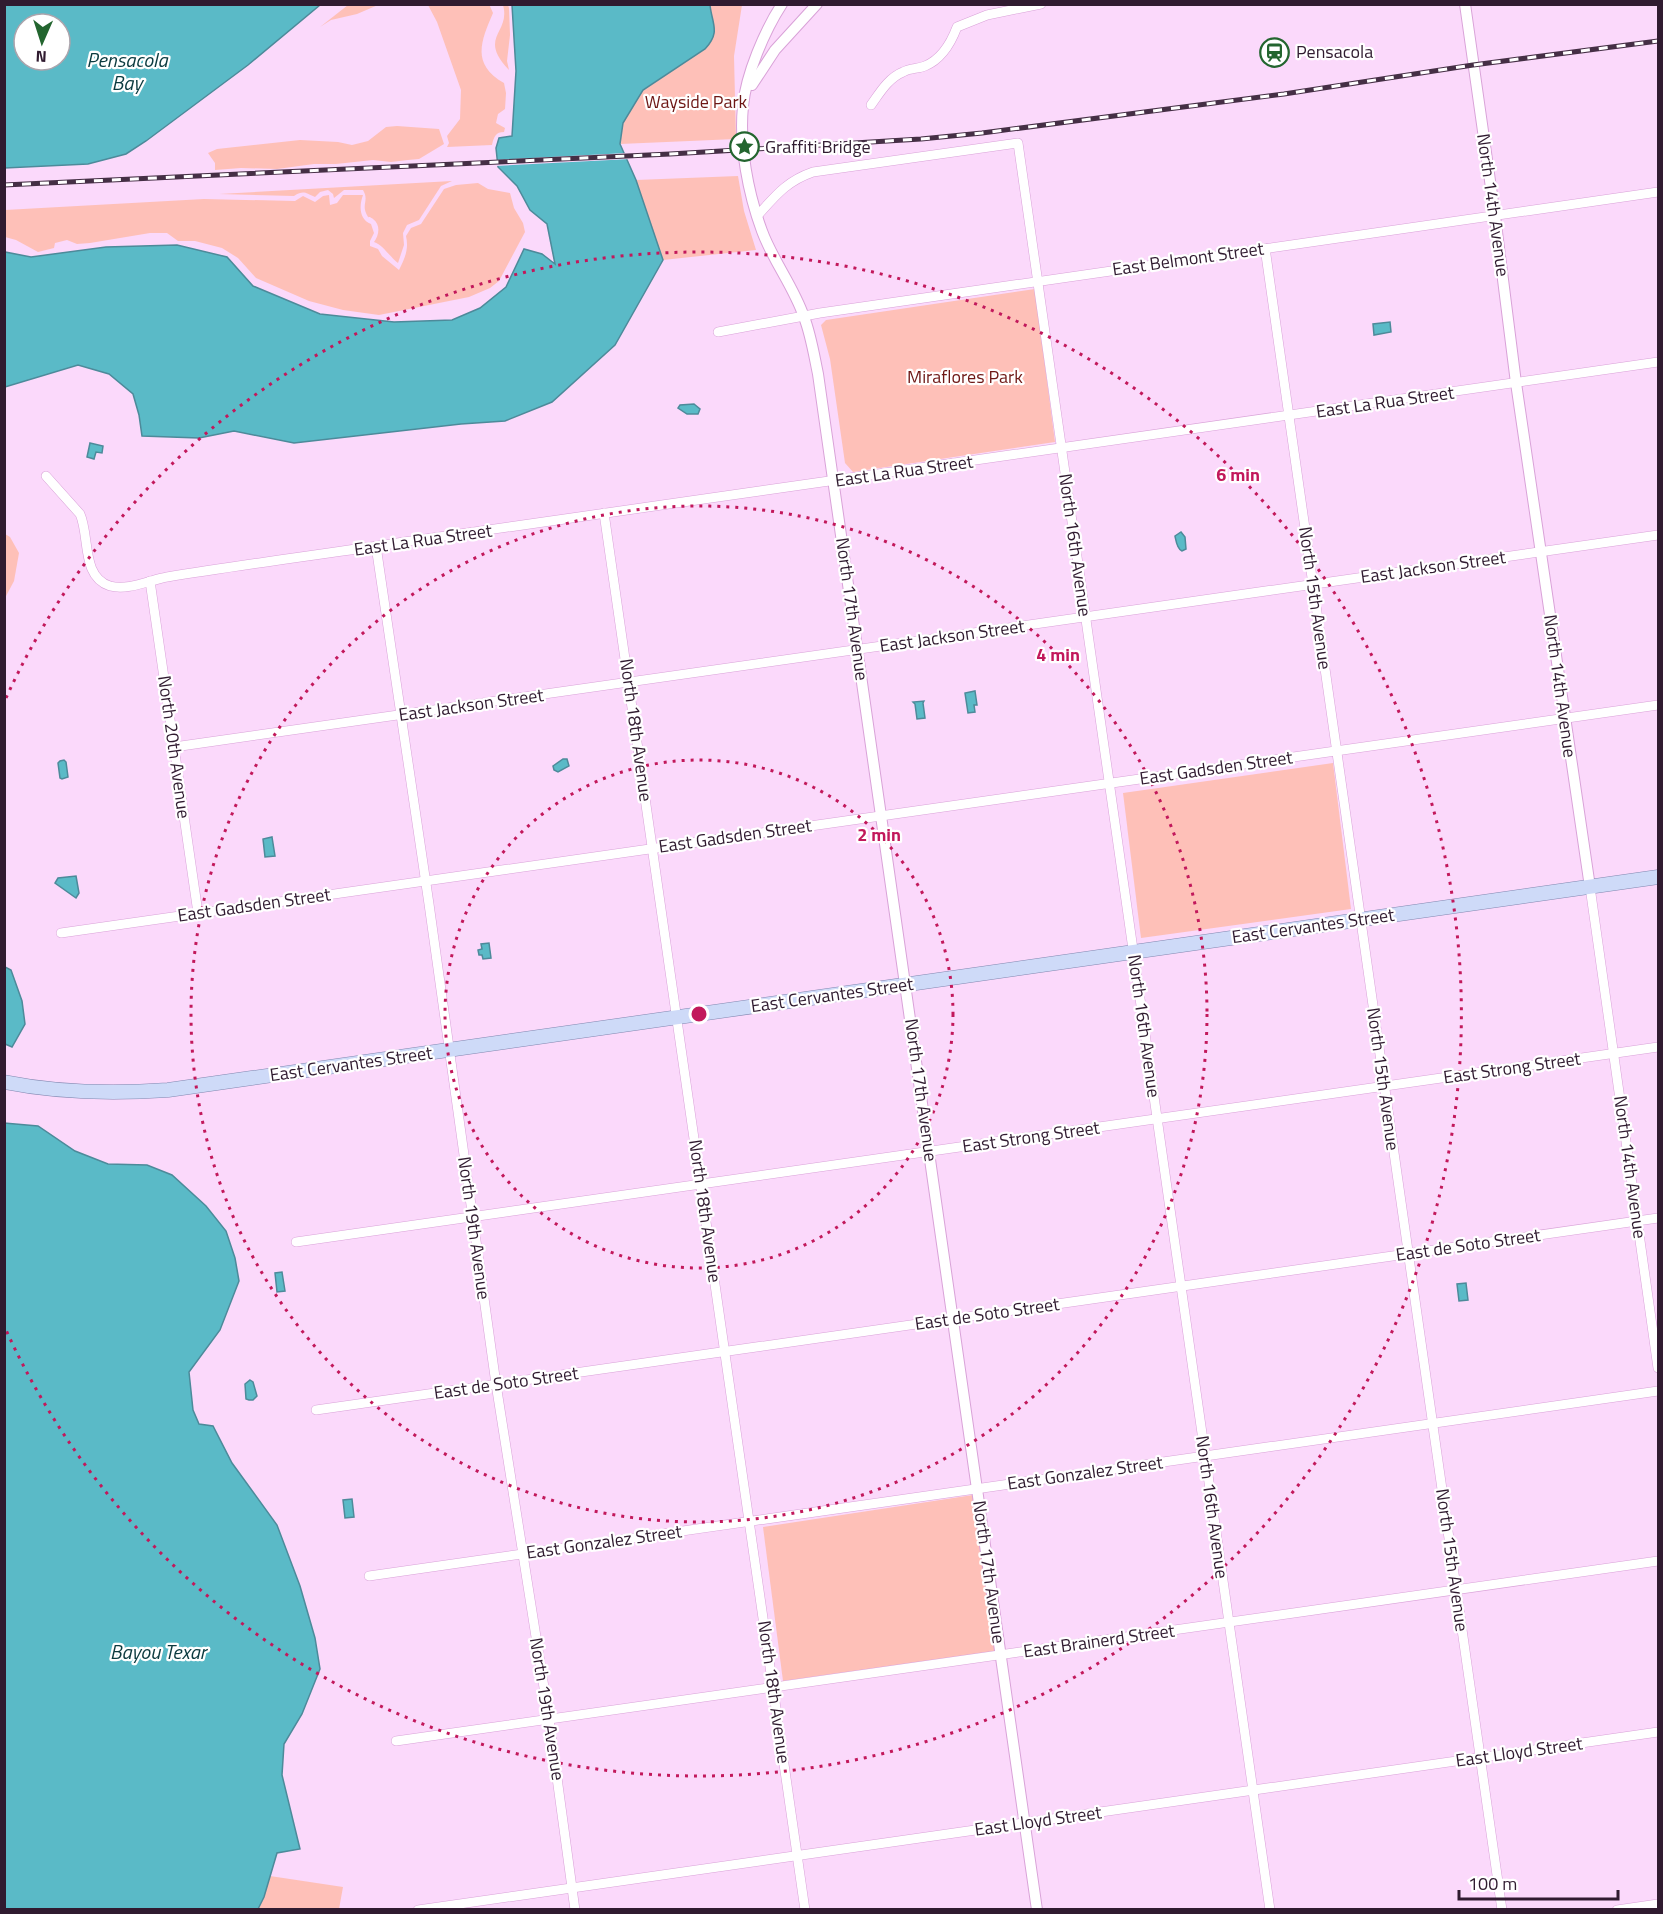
<svg xmlns="http://www.w3.org/2000/svg" width="1663" height="1914" font-family="'Titillium Web',sans-serif">
	<style>
		.green { fill: #fec0b8 }
		.water { fill: #5abac7; stroke: #4d8a9a; stroke-width: 1.5; fill-rule: evenodd }
		.pier { fill: #fbd9fb }
		.lines { fill: none; stroke-linecap: round; stroke-linejoin: round }
		.minor-casing { stroke: #d9a2d8; stroke-width: 10 }
		.tertiary-casing { stroke: #d9a2d8; stroke-width: 12 }
		.primary-casing { stroke: #8187af; stroke-width: 15 }
		.minor { stroke: #fff; stroke-width: 9 }
		.tertiary { stroke: #fff; stroke-width: 10 }
		.primary { stroke: #cedaf8; stroke-width: 14 }
		.rail-casing { stroke: #452f45; stroke-width: 5 }
		.rail { stroke: #fff; stroke-width: 3; stroke-dasharray: 9; stroke-linecap: butt }
		.ring { fill: none; stroke: #c2185b; stroke-width: 3; stroke-dasharray: 3 6 }
		.labels { text-anchor: middle; stroke-width: 4.5; stroke-linejoin: round; paint-order: stroke }
		.poi-label { font-size: 18px; fill: #301b30; stroke: #fff; text-anchor: start }
		.park-label { font-size: 18px; fill: #6e1715; stroke: #fff }
		.street-label { font-size: 18px; fill: #301b30; stroke: #fff }
		.water-label { font-size: 20px; font-style: italic; fill: #0b3a3f; stroke: #fff }
		.centre { fill: #c2185b; stroke: #fff; stroke-width: 3 }
		.ring-label { font-size: 18px; text-anchor: middle; font-weight: bold; fill: #c2185b; stroke: #fff; stroke-width: 4.5; stroke-linejoin: round; paint-order: stroke }
	</style>
	<rect width="100%" height="100%" fill="#fbd9fb"/>
	<g class="green">
		<path d="M489 4 493 13C481 41 471 64 504 83L506 93 505 109 498 114 496 123 505 128 504 132C496 132 494 136 492 145L447 147 449 143 447 136 460 119 461 90 437 22 428 5Z"/>
		<polygon points="348,5 378,5 357,14 331,20 320,27"/>
		<path d="M503 5H508L509 8 510 35 507 61 509 70C477 36 511 34 503 5Z"/>
		<path d="M710 5H742L734 56 736 139 620 144 623 123 643 90 705 49C721 32 712 24 710 5Z"/>
		<polygon points="397,126 439,129 444,144 419,159 408,160 391,162 373,160 336,164 314,164 277,169 241,168 215,170 215,163 208,153 217,149 300,140 338,142 352,145 368,141 386,127"/>
		<polygon points="738,176 744,211 756,250 663,260 636,180"/>
		<path d="M452 181 441 186 419 220 407 225 403 233 404 245 398 263C389 256 383 245 374 242 379 235 381 225 373 219 368 215 369 220 366 213 362 204 369 200 363 190H344L334 198 333 194 328 190 320 192 315 197C305 193 304 190 294 196L219 194Z"/>
		<path d="M478 183 488 189 510 193 514 208 523 223 525 232 499 281 490 288 469 297 379 315 343 310 309 301 256 278 238 258 222 248 195 241H178L167 233H150L90 243 77 244 67 240 55 243 54 248 38 252 16 240 5 237V210L204 199 295 201 303 196 315 202 323 196 329 195 330 205 337 203 343 195H363C359 206 359 219 371 224L374 233 370 241V246L378 249 382 256 399 270C405 258 409 249 406 236L411 228 421 224 444 189 456 185Z"/>
		<polygon points="1035,289 1055,442 853,472 845,463 830,359 821,325 826,320"/>
		<polygon points="5,534 10,537 19,553 14,581 5,598"/>
		<polygon points="1333,763 1351,909 1141,938 1123,793"/>
		<polygon points="973,1495 995,1651 783,1681 763,1527"/>
		<polygon points="270,1876 343,1887 339,1909 258,1910 264,1897"/>
	</g>
	<g class="water">
		<path d="M4 5 5 4 320 5 248 65 146 141 126 154 88 164 5 168ZM24 24H60V60H24Z"/>
		<path d="M512 5H710C712 24 721 32 705 49L643 90 623 123 620 144 636 180 663 260 615 345 552 402 505 421 461 424 294 443 234 431 199 438 142 436 139 415 133 394 109 374 78 365 5 387V252L31 257 106 247 177 245 227 257 253 286 320 314 394 322 452 320 480 308 506 287 524 249 542 254 555 264 547 224 530 210 517 186 498 167 496 148 499 138 512 136 516 71Z"/>
		<polygon points="1390,322 1391,332 1374,335 1373,324"/>
		<polygon points="694,404 700,409 698,414 687,414 678,408 680,405"/>
		<polygon points="90,443 103,446 102,453 96,452 94,459 87,457"/>
		<path d="M1181 532 1185 537 1186 549 1182 551C1177 549 1176 541 1175 536Z"/>
		<polygon points="975,691 977,705 974,705 975,712 968,713 965,693"/>
		<polygon points="924,701 923,703 925,718 917,719 915,704 913,702"/>
		<polygon points="563,759 567,759 569,766 558,772 554,770 553,766"/>
		<polygon points="64,760 66,762 68,777 62,779 60,778 58,763 60,761"/>
		<polygon points="272,837 275,856 265,857 263,839"/>
		<polygon points="76,876 79,893 76,898 55,883 58,878"/>
		<polygon points="489,943 491,958 483,959 482,955 479,955 478,950 482,949 481,944"/>
		<polygon points="5,967 11,970 22,1001 25,1024 12,1047 5,1044"/>
		<polygon points="4,1123 38,1126 75,1151 108,1164 147,1165 172,1175 206,1206 226,1231 235,1258 239,1281 220,1330 189,1372 193,1410 199,1424 213,1426 232,1463 277,1525 300,1586 315,1638 320,1669 302,1714 284,1744 282,1775 300,1849 277,1853 264,1897 258,1909 5,1909"/>
		<polygon points="282,1272 285,1291 277,1292 275,1273"/>
		<polygon points="1466,1283 1468,1300 1459,1301 1457,1284"/>
		<polygon points="250,1380 253,1382 257,1396 253,1400 249,1400 246,1399 245,1384"/>
		<polygon points="352,1499 354,1517 345,1518 343,1500"/>
	</g>
	<polygon class="pier" points="627,153 630,159 495,166 494,160"/>
	<g class="lines">
		<defs>
			<g id="minor">
				<path d="M871 105C879 94 888 78 903 72 910 68 918 69 925 66 942 59 951 43 957 27L987 15 1041 4"/>
				<path d="M758 215C776 195 787 181 813 172L1018 143 1270 1910"/>
				<polyline points="1265,248 1502,1910"/>
				<polyline points="718,332 820,313 1658,192"/>
				<path d="M46 476 80 514C90 536 81 577 110 586 128 591 150 580 167 577 246 564 325 554 404 542 822 482 1241 422 1658 362"/>
				<polyline points="604,513 805,1910"/>
				<polyline points="376,546 429,904 496,1384 549,1719 575,1910"/>
				<polyline points="150,581 198,913"/>
				<polyline points="174,747 1658,535"/>
				<polyline points="1590,887 1658,1368"/>
				<polyline points="61,933 1658,705"/>
				<polyline points="296,1242 1658,1047"/>
				<polyline points="316,1410 1658,1218"/>
				<polyline points="369,1576 1658,1391"/>
				<polyline points="396,1741 1658,1561"/>
				<polyline points="418,1910 1658,1732"/>
				<polyline points="1617,1910 1658,1904"/>
			</g>
			<g id="tertiary">
				<path d="M782 4C765 30 746 74 743 106 739 146 748 193 762 231 773 261 794 287 804 317 811 335 814 355 818 374L1037 1910"/>
				<polyline points="1465,4 1495,216 1516,383 1590,887"/>
				<polyline points="752,85 775,50 817,4"/>
			</g>
			<path id="primary" d="M4 1082C59 1093 113 1094 168 1090L1658 877"/>
		</defs>
		<use href="#minor" class="minor-casing"/>
		<use href="#tertiary" class="tertiary-casing"/>
		<use href="#primary" class="primary-casing"/>
		<use href="#minor" class="minor"/>
		<use href="#tertiary" class="tertiary"/>
		<use href="#primary" class="primary"/>
		<defs>
			<polyline id="rail" points="4,185 670,154 921,139 982,133 1284,94 1473,65 1658,41"/>
		</defs>
		<use href="#rail" class="rail-casing"/>
		<use href="#rail" class="rail"/>
	</g>
	<g class="ring">
		<circle cx="699" cy="1014" r="254"/>
		<circle cx="699" cy="1014" r="508"/>
		<path d="M6 698A762 762 0 1 1 6 1330"/>
	</g>
	<defs>
		<symbol id="station-ring" viewBox="-11 -11 22 22"><circle r="9.5" fill="#fff" stroke="#23652f" stroke-width="1.5"/><path d="M-3-6H3Q5-6 5-4V2Q5 4 3 4L4.5 6H3L1.5 4h-3L-3 6H-4.5L-3 4Q-5 4-5 2V-4Q-5-6-3-6ZM-3.5-4v3h7v-3ZM-3.5 1v1.5H-2V1ZM2 1v1.5H3.5V1Z" fill="#23652f"/></symbol>
		<symbol id="sight-ring" viewBox="-11 -11 22 22"><circle r="9.5" fill="#fff" stroke="#23652f" stroke-width="1.5"/><path d="M0-6L1.8-2.2L6-1.7L2.9 1.2L3.7 5.4L0 3.3L-3.7 5.4L-2.9 1.2L-6-1.7L-1.8-2.2Z" fill="#23652f"/></symbol>
	</defs>
	<g fill-rule="evenodd">
		<use href="#station-ring" x="1258" y="36" width="33" height="33"/>
		<use href="#sight-ring" x="728" y="130" width="33" height="33"/>
	</g>
	<g class="labels">
		<g class="poi-label">
			<text x="1296" y="58">Pensacola</text>
			<text x="765" y="153">Graffiti Bridge</text>
		</g>
		<g class="park-label">
			<text x="696" y="108">Wayside Park</text>
			<text x="965" y="383">Miraflores Park</text>
		</g>
		<g class="street-label">
			<text transform="translate(1493 205) rotate(82)" y="6">North 14th Avenue</text>
			<text transform="translate(1188 259) rotate(-8)" y="6">East Belmont Street</text>
			<text transform="translate(1385 402) rotate(-8)" y="6">East La Rua Street</text>
			<text transform="translate(904 471) rotate(-8)" y="6">East La Rua Street</text>
			<text transform="translate(423 540) rotate(-8)" y="6">East La Rua Street</text>
			<text transform="translate(1075 545) rotate(82)" y="6">North 16th Avenue</text>
			<text transform="translate(1433 567) rotate(-8)" y="6">East Jackson Street</text>
			<text transform="translate(1315 598) rotate(82)" y="6">North 15th Avenue</text>
			<text transform="translate(852 609) rotate(82)" y="6">North 17th Avenue</text>
			<text transform="translate(952 636) rotate(-8)" y="6">East Jackson Street</text>
			<text transform="translate(1560 686) rotate(82)" y="6">North 14th Avenue</text>
			<text transform="translate(471 705) rotate(-8)" y="6">East Jackson Street</text>
			<text transform="translate(636 730) rotate(82)" y="6">North 18th Avenue</text>
			<text transform="translate(174 747) rotate(82)" y="6">North 20th Avenue</text>
			<text transform="translate(1216 768) rotate(-8)" y="6">East Gadsden Street</text>
			<text transform="translate(735 836) rotate(-8)" y="6">East Gadsden Street</text>
			<text transform="translate(254 905) rotate(-8)" y="6">East Gadsden Street</text>
			<text transform="translate(1313 926) rotate(-8)" y="6">East Cervantes Street</text>
			<text transform="translate(832 995) rotate(-8)" y="6">East Cervantes Street</text>
			<text transform="translate(1144 1026) rotate(82)" y="6">North 16th Avenue</text>
			<text transform="translate(351 1064) rotate(-8)" y="6">East Cervantes Street</text>
			<text transform="translate(1512 1068) rotate(-8)" y="6">East Strong Street</text>
			<text transform="translate(1383 1079) rotate(82)" y="6">North 15th Avenue</text>
			<text transform="translate(921 1090) rotate(82)" y="6">North 17th Avenue</text>
			<text transform="translate(1031 1137) rotate(-8)" y="6">East Strong Street</text>
			<text transform="translate(1630 1167) rotate(82)" y="6">North 14th Avenue</text>
			<text transform="translate(705 1211) rotate(82)" y="6">North 18th Avenue</text>
			<text transform="translate(474 1228) rotate(82)" y="6">North 19th Avenue</text>
			<text transform="translate(1468 1245) rotate(-8)" y="6">East de Soto Street</text>
			<text transform="translate(987 1314) rotate(-8)" y="6">East de Soto Street</text>
			<text transform="translate(506 1383) rotate(-8)" y="6">East de Soto Street</text>
			<text transform="translate(1085 1473) rotate(-8)" y="6">East Gonzalez Street</text>
			<text transform="translate(1212 1507) rotate(82)" y="6">North 16th Avenue</text>
			<text transform="translate(604 1542) rotate(-8)" y="6">East Gonzalez Street</text>
			<text transform="translate(1452 1560) rotate(82)" y="6">North 15th Avenue</text>
			<text transform="translate(989 1572) rotate(82)" y="6">North 17th Avenue</text>
			<text transform="translate(1099 1641) rotate(-8)" y="6">East Brainerd Street</text>
			<text transform="translate(774 1692) rotate(82)" y="6">North 18th Avenue</text>
			<text transform="translate(547 1709) rotate(81)" y="6">North 19th Avenue</text>
			<text transform="translate(1519 1752) rotate(-8)" y="6">East Lloyd Street</text>
			<text transform="translate(1038 1821) rotate(-8)" y="6">East Lloyd Street</text>
		</g>
		<g class="water-label">
			<text x="127" y="67">Pensacola<tspan x="127" dy="23">Bay</tspan></text>
			<text x="158" y="1659">Bayou Texar</text>
		</g>
	</g>
	<circle cx="699" cy="1014" r="9" class="centre"/>
	<g class="ring-label">
		<text x="1238" y="481">6 min</text>
		<text x="1058" y="661">4 min</text>
		<text x="879" y="841">2 min</text>
	</g>
	<rect width="1663" height="1914" fill="none" stroke="#301b30" stroke-width="12"/>
	<g transform="translate(42 42) rotate(183)"><circle r="28" fill="#ffffff" stroke="#aca4ac" stroke-width="1.5"/>
	<path d="M0-4.5L10 22L0 15L-10 22Z" fill="#23652f"/>
	<text y="-9" font-size="16" font-weight="bold" text-anchor="middle" fill="#301b30">N</text>
	</g>
	<path d="M1459 1890v9h159v-9" fill="none" stroke="#301b30" stroke-width="3"/>
	<text x="1468" y="1890" font-size="18" fill="#301b30" stroke="#ffffff" stroke-width="4.5" paint-order="stroke">100 m</text>
</svg>
